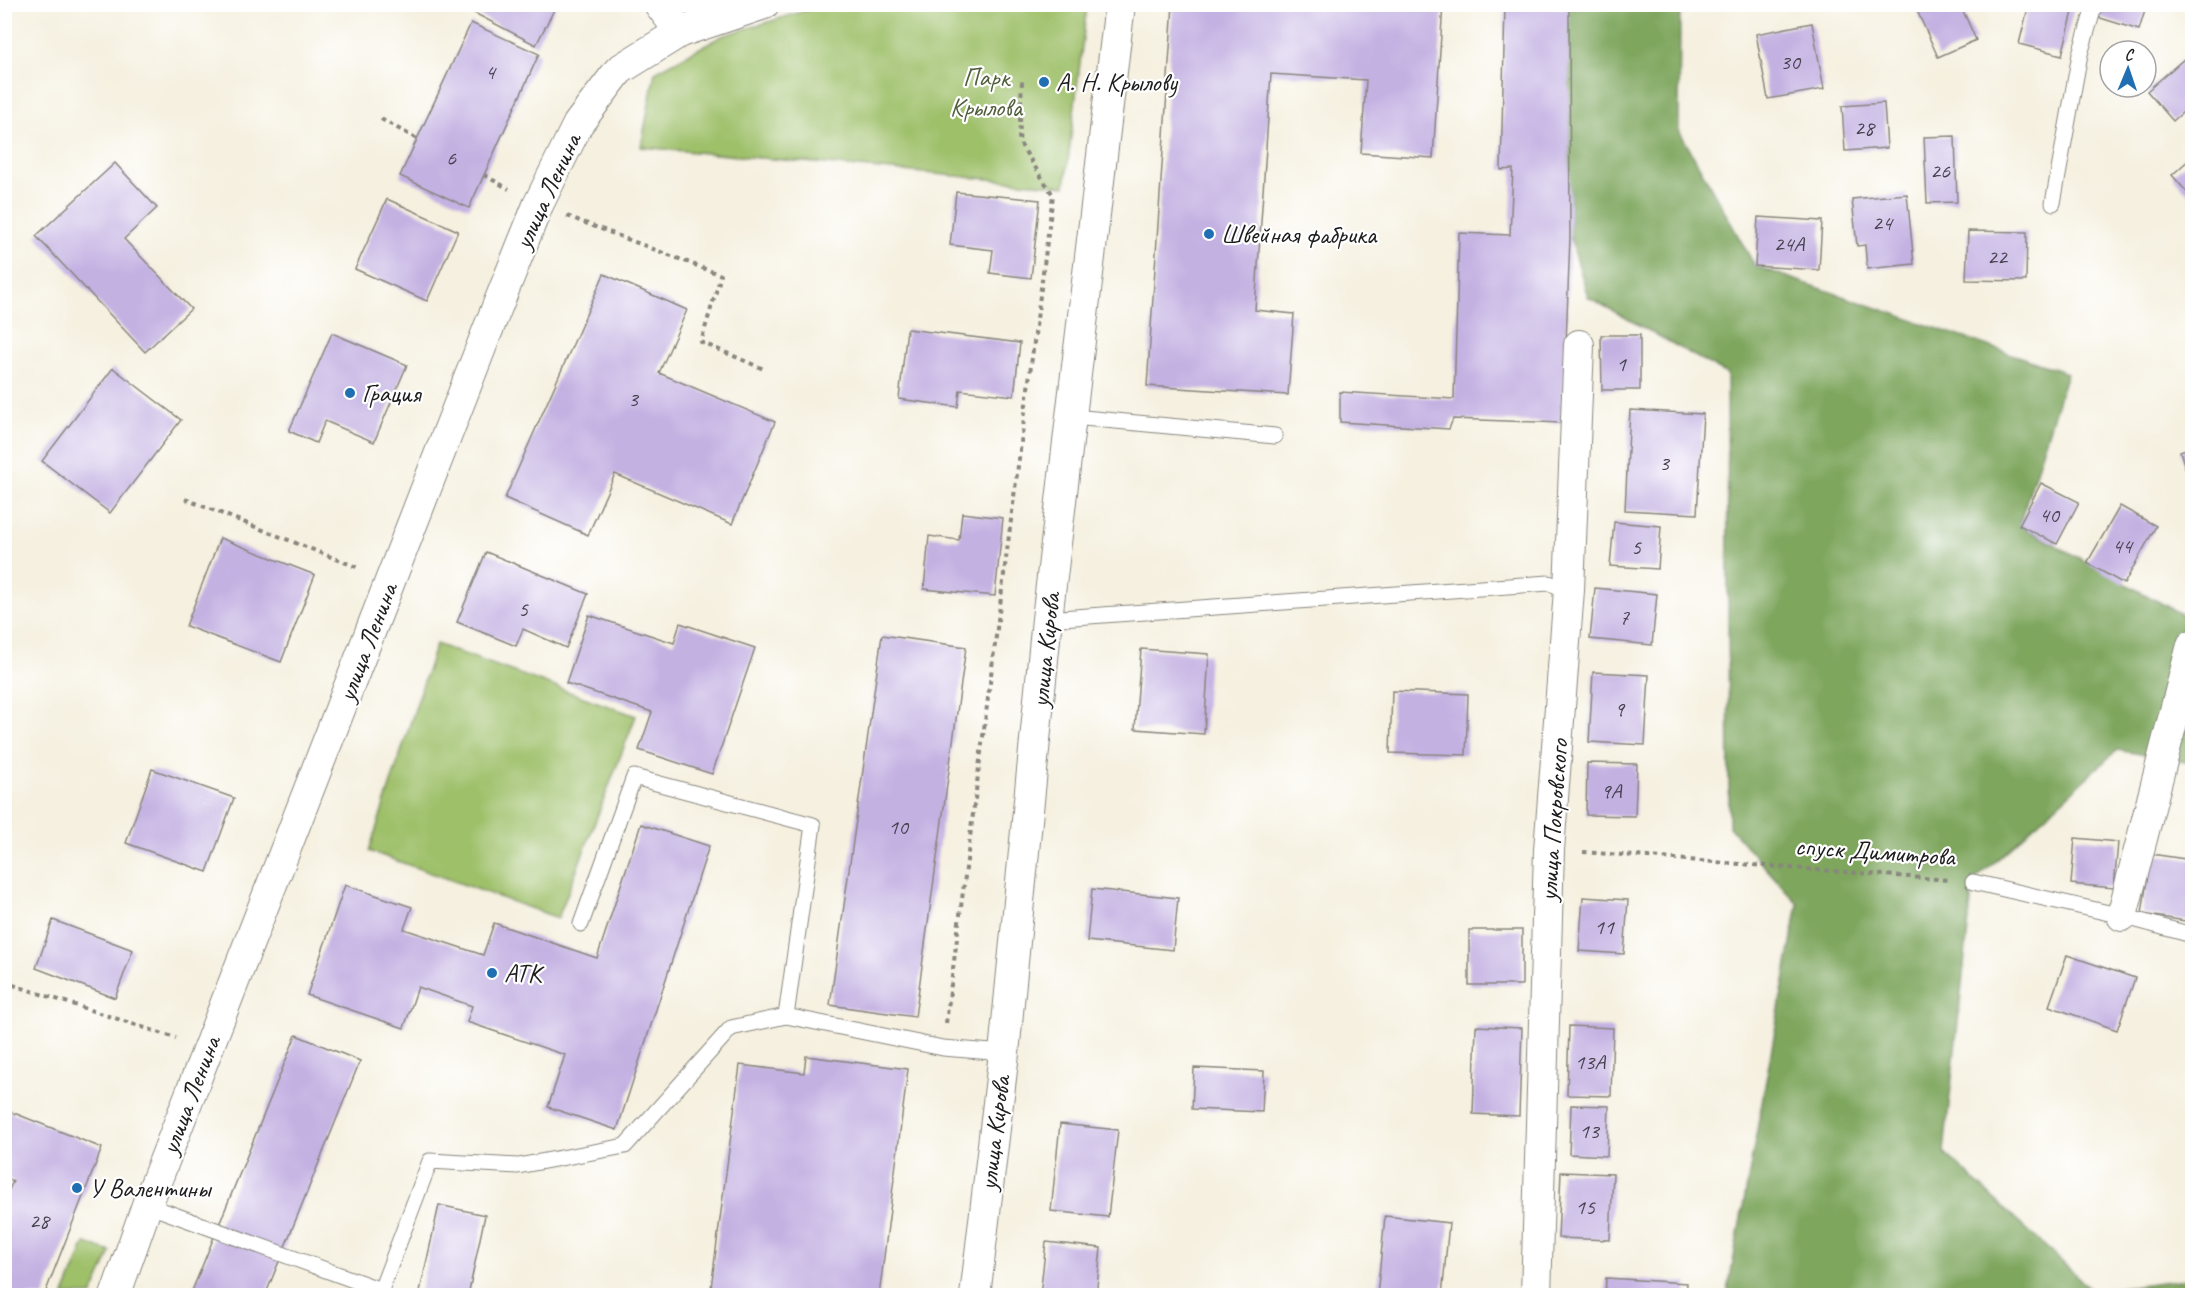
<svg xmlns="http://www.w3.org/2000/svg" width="2197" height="1300" font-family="Caveat,sans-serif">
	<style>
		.green { fill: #9ec069; stroke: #5d6e42; stroke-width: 1.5 }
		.forest { fill: #7ea65d; stroke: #4d613c; stroke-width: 1.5 }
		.building { fill: #c3b1e2 }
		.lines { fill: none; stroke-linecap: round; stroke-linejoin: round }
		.service-casing { stroke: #88867e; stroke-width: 17 }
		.minor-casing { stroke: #88867e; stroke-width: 32 }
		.path { stroke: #88867e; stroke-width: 4; stroke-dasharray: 4.5 4.5; stroke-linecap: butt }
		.service { stroke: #fff; stroke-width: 15 }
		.minor { stroke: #fff; stroke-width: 30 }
		.poi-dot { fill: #1f6fb2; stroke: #fff; stroke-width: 2 }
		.labels { text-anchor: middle; stroke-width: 4.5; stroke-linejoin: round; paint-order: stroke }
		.number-label { font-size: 22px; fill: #46414e }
		.park-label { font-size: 26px; fill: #505e3b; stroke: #fff }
		.poi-label { font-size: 26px; fill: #1c1c1c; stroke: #fff; text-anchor: start }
		.street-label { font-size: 26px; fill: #1c1c1c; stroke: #fff }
	</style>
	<rect width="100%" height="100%" fill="#fff"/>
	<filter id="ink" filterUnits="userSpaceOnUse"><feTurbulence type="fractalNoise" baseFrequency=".0167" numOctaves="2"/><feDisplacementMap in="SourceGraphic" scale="12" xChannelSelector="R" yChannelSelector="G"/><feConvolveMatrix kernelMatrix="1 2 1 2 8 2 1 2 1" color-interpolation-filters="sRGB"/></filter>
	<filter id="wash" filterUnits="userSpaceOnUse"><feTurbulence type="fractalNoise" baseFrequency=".008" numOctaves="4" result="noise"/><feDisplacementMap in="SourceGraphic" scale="24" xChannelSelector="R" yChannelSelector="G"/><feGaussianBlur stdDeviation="1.35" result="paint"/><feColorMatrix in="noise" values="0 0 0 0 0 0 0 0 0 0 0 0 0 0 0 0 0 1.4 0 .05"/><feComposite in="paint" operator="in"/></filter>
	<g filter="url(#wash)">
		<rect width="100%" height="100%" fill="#f5f0df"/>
		<g class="green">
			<polygon points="827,4 1087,5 1065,186 641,147 655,72 722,36"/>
			<polygon points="436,644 636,716 558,918 369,851"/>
			<polygon points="85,1243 111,1252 92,1295 64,1295"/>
		</g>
		<polygon class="forest" points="1567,5 1680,5 1679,130 1755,266 2067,373 2019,525 2192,620 2192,763 2117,750 1973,882 1944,1152 2093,1291 2192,1278 2192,1295 1727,1295 1798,904 1729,827 1727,374 1588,297 1570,237"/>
		<g id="blocks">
			<g class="building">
				<polygon points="457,4 557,4 536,45"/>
				<polygon points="1173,4 1443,4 1433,158 1361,153 1366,80 1271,74 1255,310 1294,314 1288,395 1147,386"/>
				<polygon points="1914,4 1960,4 1976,40 1938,57"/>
				<polygon points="2029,4 2075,4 2062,55 2019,44"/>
				<polygon points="2098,4 2147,4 2139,30 2094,16"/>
				<polygon points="1505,5 1569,8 1570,237 1563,423 1453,419 1449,429 1340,422 1340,392 1454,399 1459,233 1510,235 1513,169 1501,170"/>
				<polygon points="471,23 539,54 469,208 400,176"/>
				<polygon points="1812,23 1824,89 1768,99 1756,34"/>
				<polygon points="2192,52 2192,104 2173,121 2147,91"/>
				<polygon points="1884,103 1887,148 1845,151 1842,106"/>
				<polygon points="1955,136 1957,202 1927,203 1924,137"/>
				<polygon points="2192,157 2192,198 2172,175"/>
				<polygon points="115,163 157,208 124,239 191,309 145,352 36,236"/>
				<polygon points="956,192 1040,200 1031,278 990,273 993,250 950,245"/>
				<polygon points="1907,194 1914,264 1867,269 1865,245 1857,246 1852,199"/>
				<polygon points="387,199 458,231 427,301 355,269"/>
				<polygon points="1758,217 1822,221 1819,270 1755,266"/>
				<polygon points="1968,231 2027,232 2026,281 1966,280"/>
				<polygon points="604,274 687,310 659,373 775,422 732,524 615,474 588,535 505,498"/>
				<polygon points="907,329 1020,343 1014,396 960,390 958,407 899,399"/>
				<polygon points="332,333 407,365 374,442 325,421 316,443 289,431"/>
				<polygon points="1601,335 1640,335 1640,390 1602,390"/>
				<polygon points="113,368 181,420 110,513 42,461"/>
				<polygon points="1630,410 1703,414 1697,514 1625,510"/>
				<polygon points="2192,447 2192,490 2180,451"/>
				<polygon points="2041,483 2079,502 2057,544 2019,525"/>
				<polygon points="2120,506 2156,526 2124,584 2087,563"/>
				<polygon points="962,513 1003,518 995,596 924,589 929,536 959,540"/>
				<polygon points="1614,522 1661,526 1658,569 1610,566"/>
				<polygon points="220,538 315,575 281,662 186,626"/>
				<polygon points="486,552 588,594 566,648 523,629 516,646 457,622"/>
				<polygon points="1595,588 1657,594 1652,645 1590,639"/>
				<polygon points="589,615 674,643 680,623 755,648 712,774 639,750 652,712 566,683"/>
				<polygon points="882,635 966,647 915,1017 830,1005"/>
				<polygon points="1141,649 1209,654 1204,734 1135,729"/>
				<polygon points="1593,672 1649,675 1645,745 1589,742"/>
				<polygon points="1392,691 1468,694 1466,755 1390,753"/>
				<polygon points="1587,763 1637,764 1635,816 1586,815"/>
				<polygon points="152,769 234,798 207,872 126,843"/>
				<polygon points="641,824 709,846 617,1130 548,1107 565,1055 467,1022 472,1006 418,987 404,1028 307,995 345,885 412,907 404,929 483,955 494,923 597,958"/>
				<polygon points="2075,838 2118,842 2114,888 2071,884"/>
				<polygon points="2151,854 2192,860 2192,922 2142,914"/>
				<polygon points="1092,889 1178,898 1173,950 1087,941"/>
				<polygon points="1583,897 1628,900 1624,954 1579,951"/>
				<polygon points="53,920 133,950 115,998 36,968"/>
				<rect x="1469" y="930" width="53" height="55"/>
				<polygon points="2067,955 2135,978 2117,1030 2049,1006"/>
				<polygon points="1476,1026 1522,1028 1519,1116 1473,1114"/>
				<polygon points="1569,1026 1613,1028 1611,1096 1567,1095"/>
				<polygon points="296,1035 360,1061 265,1296 190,1296"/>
				<polygon points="806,1056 908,1069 879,1296 710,1296 740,1065 804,1073"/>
				<polygon points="1194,1068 1264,1071 1262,1112 1192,1109"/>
				<polygon points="1571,1105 1609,1106 1607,1156 1569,1154"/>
				<polygon points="4,1109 102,1148 44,1296 4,1296 4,1201 13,1181 4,1177"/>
				<polygon points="1060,1124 1118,1130 1108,1217 1051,1211"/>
				<polygon points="1561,1172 1613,1174 1610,1240 1558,1238"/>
				<polygon points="439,1205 485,1215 468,1296 419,1296"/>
				<polygon points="1385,1216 1449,1223 1442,1296 1377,1296"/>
				<polygon points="1046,1242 1101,1248 1096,1296 1040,1296"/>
				<polygon points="1606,1278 1687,1283 1686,1296 1605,1296"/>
			</g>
		</g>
	</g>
	<g filter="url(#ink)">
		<use href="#blocks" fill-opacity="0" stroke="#88867e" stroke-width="1.5"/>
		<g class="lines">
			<defs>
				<g id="service">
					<polyline points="2053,203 2080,54 2095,4"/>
					<polyline points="1073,417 1275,436"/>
					<polyline points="1047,619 1549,583 1569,590"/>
					<polyline points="1973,882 2122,916 2192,935"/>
					<polyline points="581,924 634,777 813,825 786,1016"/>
					<polyline points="147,1205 381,1290 430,1161 518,1166 625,1146 731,1028 786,1016 943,1048 1004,1053"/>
				</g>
				<g id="minor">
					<polyline points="659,4 680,32"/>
					<polyline points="2122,916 2192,645"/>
					<polyline points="115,1296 147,1205 487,332 538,205 578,124 619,70 680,32 764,4"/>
					<polyline points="975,1296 1004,1053 1047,619 1120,4"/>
					<polyline points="1536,1296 1549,850 1569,590 1579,345"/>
				</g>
			</defs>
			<use href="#service" class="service-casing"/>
			<use href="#minor" class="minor-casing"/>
			<g class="path">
				<polyline points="381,119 417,139"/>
				<polyline points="484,175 509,189"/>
				<polyline points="567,216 721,275 701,342 766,370"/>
				<polyline points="185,499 359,568"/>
				<polyline points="1583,852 1949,880"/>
				<polyline points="4,982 176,1038"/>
				<polyline points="946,1023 1053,195 1019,142 1022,81"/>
			</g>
			<use href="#service" class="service"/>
			<use href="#minor" class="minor"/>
		</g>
	</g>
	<g class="poi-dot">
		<circle cx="1044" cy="82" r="6"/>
		<circle cx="1209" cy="234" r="6"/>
		<circle cx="350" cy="393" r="6"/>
		<circle cx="492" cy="973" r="6"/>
		<circle cx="77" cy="1188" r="6"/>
	</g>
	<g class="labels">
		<g class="number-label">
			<text x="1790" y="69">30</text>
			<text x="490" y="79">4</text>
			<text x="1864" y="135">28</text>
			<text x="451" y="165">6</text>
			<text x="1940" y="178">26</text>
			<text x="1882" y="230">24</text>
			<text x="1789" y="251">24А</text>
			<text x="1997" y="264">22</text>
			<text x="1621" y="371">1</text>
			<text x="633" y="406">3</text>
			<text x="1664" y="470">3</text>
			<text x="2049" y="522">40</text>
			<text x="2122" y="553">44</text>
			<text x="1636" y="554">5</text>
			<text x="523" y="616">5</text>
			<text x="1624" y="624">7</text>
			<text x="1619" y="716">9</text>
			<text x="1611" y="798">9А</text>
			<text x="898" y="834">10</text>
			<text x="1604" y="934">11</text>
			<text x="1590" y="1069">13А</text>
			<text x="1589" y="1138">13</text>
			<text x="1585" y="1214">15</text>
			<text x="39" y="1228">28</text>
		</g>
		<g class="park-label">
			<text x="986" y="86">Парк<tspan x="986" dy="30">Крылова</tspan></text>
		</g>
		<g class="poi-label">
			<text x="1056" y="91">А. Н. Крылову</text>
			<text x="1221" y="243">Швейная фабрика</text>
			<text x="362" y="402">Грация</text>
			<text x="504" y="982">АТК</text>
			<text x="89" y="1197">У Валентины</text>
		</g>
		<g class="street-label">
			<text transform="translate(547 191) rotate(-65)" y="9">улица Ленина</text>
			<text transform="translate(367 642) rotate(-69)" y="9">улица Ленина</text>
			<text transform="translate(1045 650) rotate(-84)" y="9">улица Кирова</text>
			<text transform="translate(1553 820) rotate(-86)" y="9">улица Покровского</text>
			<text transform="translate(1875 851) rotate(4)" y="9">спуск Димитрова</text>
			<text transform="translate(190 1095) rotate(-69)" y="9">улица Ленина</text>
			<text transform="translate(994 1133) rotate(-83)" y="9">улица Кирова</text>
		</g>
	</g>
	<rect width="2197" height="1300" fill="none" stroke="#fff" stroke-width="24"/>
	<g transform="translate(2128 69) rotate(2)"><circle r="28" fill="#ffffff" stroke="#a4a4a4" stroke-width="1.5"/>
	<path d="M0-4.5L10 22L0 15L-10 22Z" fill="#1f6fb2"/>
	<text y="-9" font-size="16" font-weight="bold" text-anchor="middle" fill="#1c1c1c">С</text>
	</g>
</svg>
